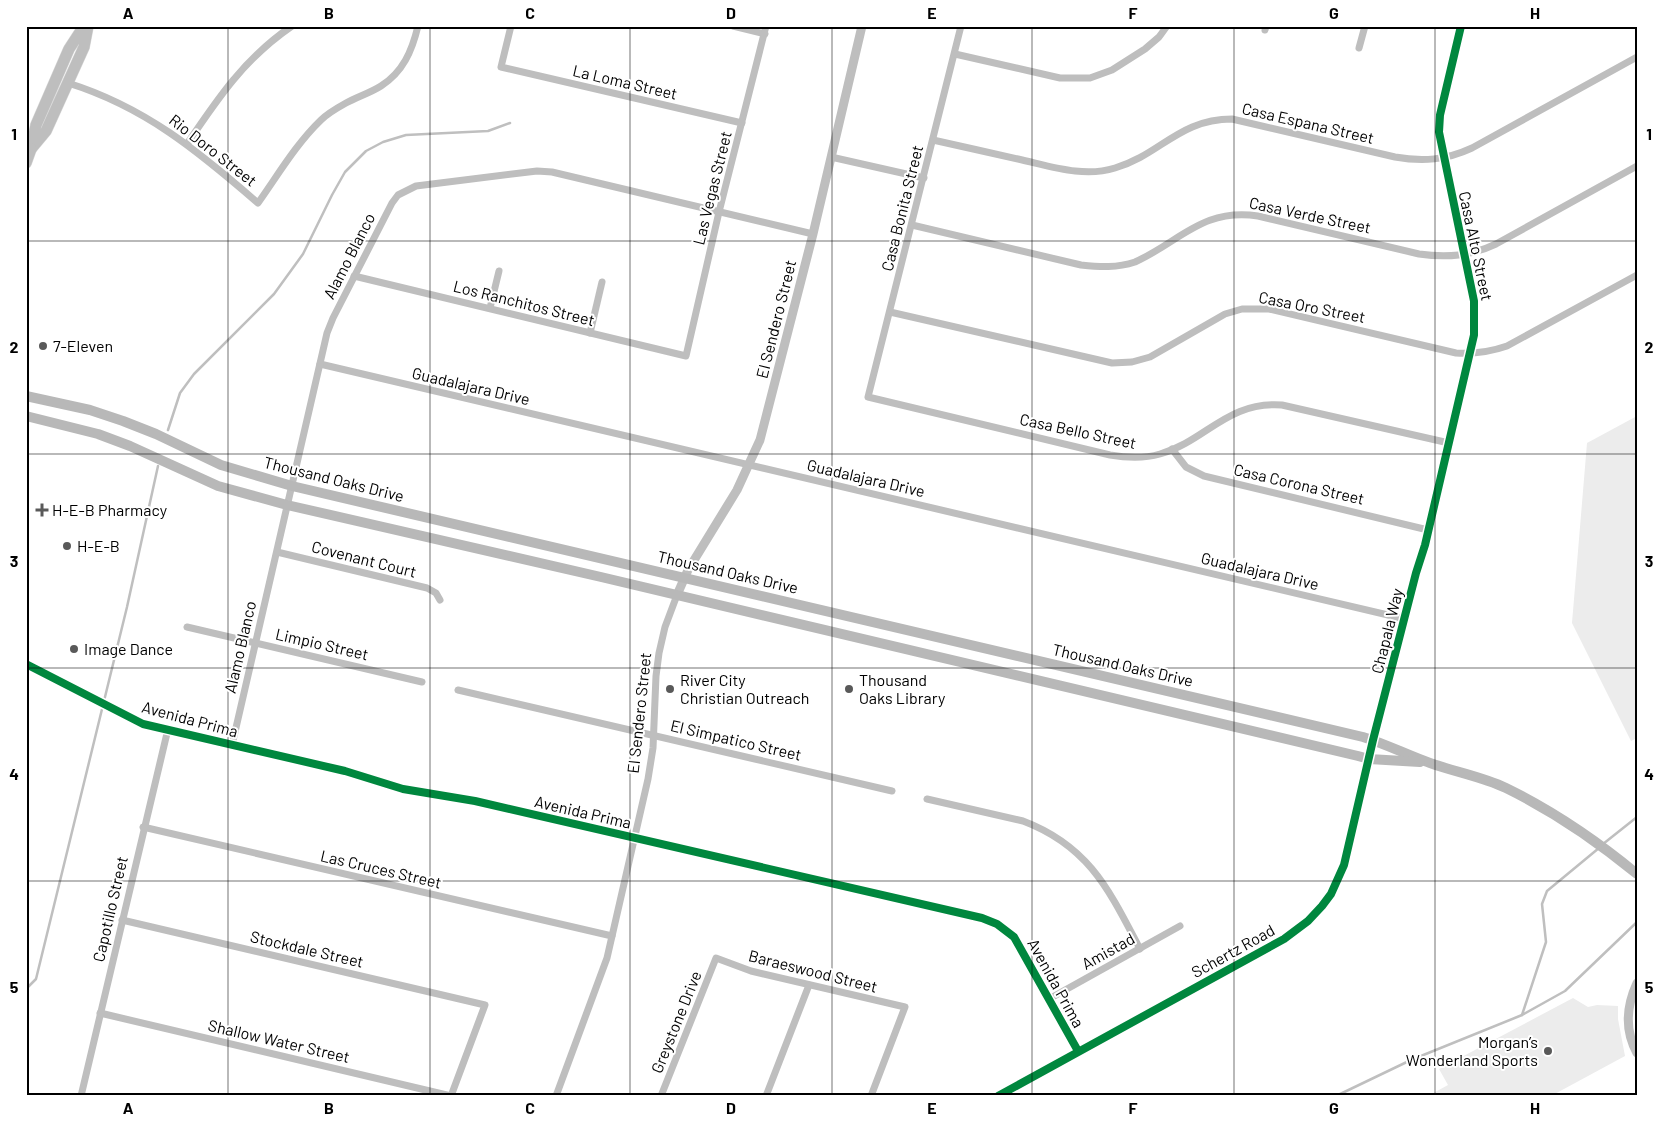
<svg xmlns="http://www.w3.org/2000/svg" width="1663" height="1122" font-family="Barlow,sans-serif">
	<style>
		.green { fill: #ececec }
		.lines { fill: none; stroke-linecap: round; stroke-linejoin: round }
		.stream { stroke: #bfbfbf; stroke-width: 2.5 }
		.primary-casing { stroke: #dbdbdb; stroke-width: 12 }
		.minor { stroke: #bebebe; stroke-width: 7 }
		.tertiary { stroke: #bebebe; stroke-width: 9 }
		.secondary { stroke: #b8b8b8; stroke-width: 10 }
		.primary { stroke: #bebebe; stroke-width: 11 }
		.cycleway-casing { stroke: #fff; stroke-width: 11 }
		.cycleway { stroke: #00873e; stroke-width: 8 }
		.grid { fill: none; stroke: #000; stroke-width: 1; stroke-opacity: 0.55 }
		.poi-dot { fill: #595959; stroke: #fff; stroke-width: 2 }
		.labels { text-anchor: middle; stroke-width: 4; stroke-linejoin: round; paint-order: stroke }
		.street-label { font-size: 16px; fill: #000; stroke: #fff }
		.poi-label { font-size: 16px; fill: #000; stroke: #fff; text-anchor: start }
		.neatline { fill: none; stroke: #000; stroke-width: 2 }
		.grid-label { font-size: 16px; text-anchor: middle; font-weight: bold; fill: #000 }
	</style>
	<rect width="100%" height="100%" fill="#fff"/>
	<g class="green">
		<polygon points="1637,416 1637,738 1631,741 1572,623 1587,443"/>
		<polygon points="1573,998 1588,1007 1597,1005 1618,1006 1618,1019 1625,1056 1551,1096 1428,1096 1448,1085 1439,1069"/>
	</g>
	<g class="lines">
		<g class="stream">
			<polyline points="168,430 180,393 194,374 274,294 303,254 332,195 345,172 366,151 383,142 406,135 488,131 510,123"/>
			<polyline points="1637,735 1637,736"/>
			<polyline points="1603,844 1637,817"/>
			<polyline points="26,989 36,979 127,607 158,466"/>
			<polyline points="1522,1015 1546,942 1542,904 1547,891 1599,848"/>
			<polyline points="1336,1096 1411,1060 1522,1015 1565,991 1637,922"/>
		</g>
		<defs>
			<g id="primary">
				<polyline points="84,26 69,49 36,125 31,149 46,131 84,47 88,26"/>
				<polyline points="26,163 31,149"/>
			</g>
		</defs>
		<use href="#primary" class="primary-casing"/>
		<g class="minor">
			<polyline points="511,26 501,67 742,123"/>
			<polyline points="733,26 765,34"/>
			<path d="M961 26 868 397 1110 455C1127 458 1143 459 1160 454 1206 441 1227 401 1282 405L1449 443"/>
			<polyline points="1265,30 1266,26"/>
			<polyline points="1359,48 1365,26"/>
			<polyline points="955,54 1060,78 1090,78 1112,70 1145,49 1159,37 1167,26"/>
			<path d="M68 83C145 107 198 151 258 203 278 175 296 144 321 120 328 113 337 108 346 103 357 97 370 93 381 86 403 72 412 51 418 26"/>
			<path d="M933 140C961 146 990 153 1018 159 1050 166 1083 178 1115 168 1160 155 1179 119 1232 119L1395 157C1423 162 1446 160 1472 148L1637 57"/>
			<path d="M187 144C218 98 245 58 292 26"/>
			<polyline points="831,157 924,178"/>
			<path d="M912 225 1081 265C1100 267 1117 268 1135 262 1181 241 1202 208 1258 216L1419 254C1447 258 1471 256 1496 244L1637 166"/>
			<polyline points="354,276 686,356 719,212 766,26"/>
			<polyline points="490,308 499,271"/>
			<path d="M890 312 1112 363 1132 362 1150 357 1225 314 1242 309H1269L1456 353C1474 354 1490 352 1507 346L1637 275"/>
			<polyline points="590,333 602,282"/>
			<polyline points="320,364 1405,619"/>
			<polyline points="1172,449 1186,467 1204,476 1428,530"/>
			<polyline points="277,552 427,588 436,593 440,600"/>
			<polyline points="187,627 422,682"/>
			<polyline points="26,664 143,724 345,771 403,789 475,801 982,918 997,924 1014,937 1078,1051"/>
			<polyline points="458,690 892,791"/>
			<polyline points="232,745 327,333 333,318 392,203 398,195 416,186 537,171 552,172 813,234"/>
			<path d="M927 799 1023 821C1089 846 1109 890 1140 949"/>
			<polyline points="143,827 612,936"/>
			<polyline points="122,920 485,1005 451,1096"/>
			<polyline points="1049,999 1180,926"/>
			<polyline points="100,1013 451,1096"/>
			<polyline points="81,1096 168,729"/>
			<polyline points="556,1096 607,958 648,779 653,748 656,676 659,653 665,627 677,595"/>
			<polyline points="661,1096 716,958 751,971 905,1007 871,1096"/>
			<polyline points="766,1096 809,985"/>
		</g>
		<g class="tertiary">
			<polyline points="677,595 688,570 737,490 760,440 813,234 862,26"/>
			<path d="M1637 983C1626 1007 1625 1031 1637 1053"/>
			<polyline points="998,1096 1284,939 1308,921 1322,906 1331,894 1344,865 1373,740 1416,573 1425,545 1474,335 1474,301 1439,132 1440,115 1461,26"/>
		</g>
		<g class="secondary">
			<path d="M26 396 90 410 123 421 156 434 221 465 292 486 1363 737C1386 744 1407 755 1430 763 1455 772 1483 777 1506 788 1553 811 1597 841 1637 874"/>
			<polyline points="26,416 98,434 130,446 218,486 287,505 601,577 1358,756 1369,759 1420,762"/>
		</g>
		<use href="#primary" class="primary"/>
		<defs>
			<g id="cycleway">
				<polyline points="26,664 143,724 345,771 403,789 475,801 982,918 997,924 1014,937 1078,1051"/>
				<polyline points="998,1096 1284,939 1308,921 1322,906 1331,894 1344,865 1373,740 1416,573 1425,545 1474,335 1474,301 1439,132 1440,115 1461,26"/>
			</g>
		</defs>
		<use href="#cycleway" class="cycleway-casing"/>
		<use href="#cycleway" class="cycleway"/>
	</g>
	<path class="grid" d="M228 26V1096M430 26V1096M630 26V1096M832 26V1096M1032 26V1096M1234 26V1096M1435 26V1096M26 241H1637M26 454H1637M26 668H1637M26 881H1637"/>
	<g class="poi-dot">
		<circle cx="43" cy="346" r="5"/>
		<path d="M39.5 502.5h5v5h5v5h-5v5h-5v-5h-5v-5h5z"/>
		<circle cx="67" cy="546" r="5"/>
		<circle cx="74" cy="649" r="5"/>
		<circle cx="670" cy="689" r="5"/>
		<circle cx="849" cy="689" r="5"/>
		<circle cx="1548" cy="1051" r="5"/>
	</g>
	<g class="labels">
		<g class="street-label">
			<text transform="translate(625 82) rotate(13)" y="6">La Loma Street</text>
			<text transform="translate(1308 123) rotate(13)" y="6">Casa Espana Street</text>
			<text transform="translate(213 150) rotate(38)" y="6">Rio Doro Street</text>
			<text transform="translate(712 188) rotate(-76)" y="6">Las Vegas Street</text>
			<text transform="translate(902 208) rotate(-76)" y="6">Casa Bonita Street</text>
			<text transform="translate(1310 215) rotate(12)" y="6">Casa Verde Street</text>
			<text transform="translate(1476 246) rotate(78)" y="6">Casa Alto Street</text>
			<text transform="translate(349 256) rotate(-63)" y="6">Alamo Blanco</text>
			<text transform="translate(524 303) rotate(14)" y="6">Los Ranchitos Street</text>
			<text transform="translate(1312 307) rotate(11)" y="6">Casa Oro Street</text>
			<text transform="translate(776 319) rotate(-76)" y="6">El Sendero Street</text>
			<text transform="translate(471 386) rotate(13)" y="6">Guadalajara Drive</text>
			<text transform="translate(1078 431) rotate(12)" y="6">Casa Bello Street</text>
			<text transform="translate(866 478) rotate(13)" y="6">Guadalajara Drive</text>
			<text transform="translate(334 479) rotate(14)" y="6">Thousand Oaks Drive</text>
			<text transform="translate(1299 484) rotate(13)" y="6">Casa Corona Street</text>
			<text transform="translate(364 559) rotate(14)" y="6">Covenant Court</text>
			<text transform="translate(1260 571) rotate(13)" y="6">Guadalajara Drive</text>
			<text transform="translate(728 572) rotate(13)" y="6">Thousand Oaks Drive</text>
			<text transform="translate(1387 631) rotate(-76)" y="6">Chapala Way</text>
			<text transform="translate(322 644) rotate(13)" y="6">Limpio Street</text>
			<text transform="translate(240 647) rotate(-77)" y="6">Alamo Blanco</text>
			<text transform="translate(1123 665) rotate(13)" y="6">Thousand Oaks Drive</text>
			<text transform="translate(639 713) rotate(-84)" y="6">El Sendero Street</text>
			<text transform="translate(190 719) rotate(15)" y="6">Avenida Prima</text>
			<text transform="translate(736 740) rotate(13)" y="6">El Simpatico Street</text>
			<text transform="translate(583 812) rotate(13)" y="6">Avenida Prima</text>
			<text transform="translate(381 869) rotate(13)" y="6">Las Cruces Street</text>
			<text transform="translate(110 909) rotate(-77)" y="6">Capotillo Street</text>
			<text transform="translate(307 949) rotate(13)" y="6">Stockdale Street</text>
			<text transform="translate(1108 951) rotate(-29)" y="6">Amistad</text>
			<text transform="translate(1233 951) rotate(-29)" y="6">Schertz Road</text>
			<text transform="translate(813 971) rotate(14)" y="6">Baraeswood Street</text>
			<text transform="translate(1056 983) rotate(61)" y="6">Avenida Prima</text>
			<text transform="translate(676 1022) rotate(-68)" y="6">Greystone Drive</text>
			<text transform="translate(279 1041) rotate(13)" y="6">Shallow Water Street</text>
		</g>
		<g class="poi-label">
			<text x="53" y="352">7-Eleven</text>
			<text x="52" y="516">H-E-B Pharmacy</text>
			<text x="77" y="552">H-E-B</text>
			<text x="84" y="655">Image Dance</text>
			<text x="680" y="686">River City<tspan x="680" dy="18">Christian Outreach</tspan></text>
			<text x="859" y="686">Thousand<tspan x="859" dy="18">Oaks Library</tspan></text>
			<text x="1538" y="1048" text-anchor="end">Morgan’s<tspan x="1538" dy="18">Wonderland Sports</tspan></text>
		</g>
	</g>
	<rect width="1663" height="1122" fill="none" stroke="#ffffff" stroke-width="55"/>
	<rect x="28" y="28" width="1608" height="1066" class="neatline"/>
	<g class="grid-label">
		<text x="128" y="19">A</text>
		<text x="329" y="19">B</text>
		<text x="530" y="19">C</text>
		<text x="731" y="19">D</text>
		<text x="932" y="19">E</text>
		<text x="1133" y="19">F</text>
		<text x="1334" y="19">G</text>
		<text x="1535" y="19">H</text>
		<text x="14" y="140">1</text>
		<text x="1649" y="140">1</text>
		<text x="14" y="353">2</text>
		<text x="1649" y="353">2</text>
		<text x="14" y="567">3</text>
		<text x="1649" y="567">3</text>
		<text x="14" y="780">4</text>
		<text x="1649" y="780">4</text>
		<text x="14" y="993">5</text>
		<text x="1649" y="993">5</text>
		<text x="128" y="1114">A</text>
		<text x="329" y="1114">B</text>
		<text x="530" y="1114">C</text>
		<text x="731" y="1114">D</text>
		<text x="932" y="1114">E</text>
		<text x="1133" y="1114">F</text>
		<text x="1334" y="1114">G</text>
		<text x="1535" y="1114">H</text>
	</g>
</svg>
